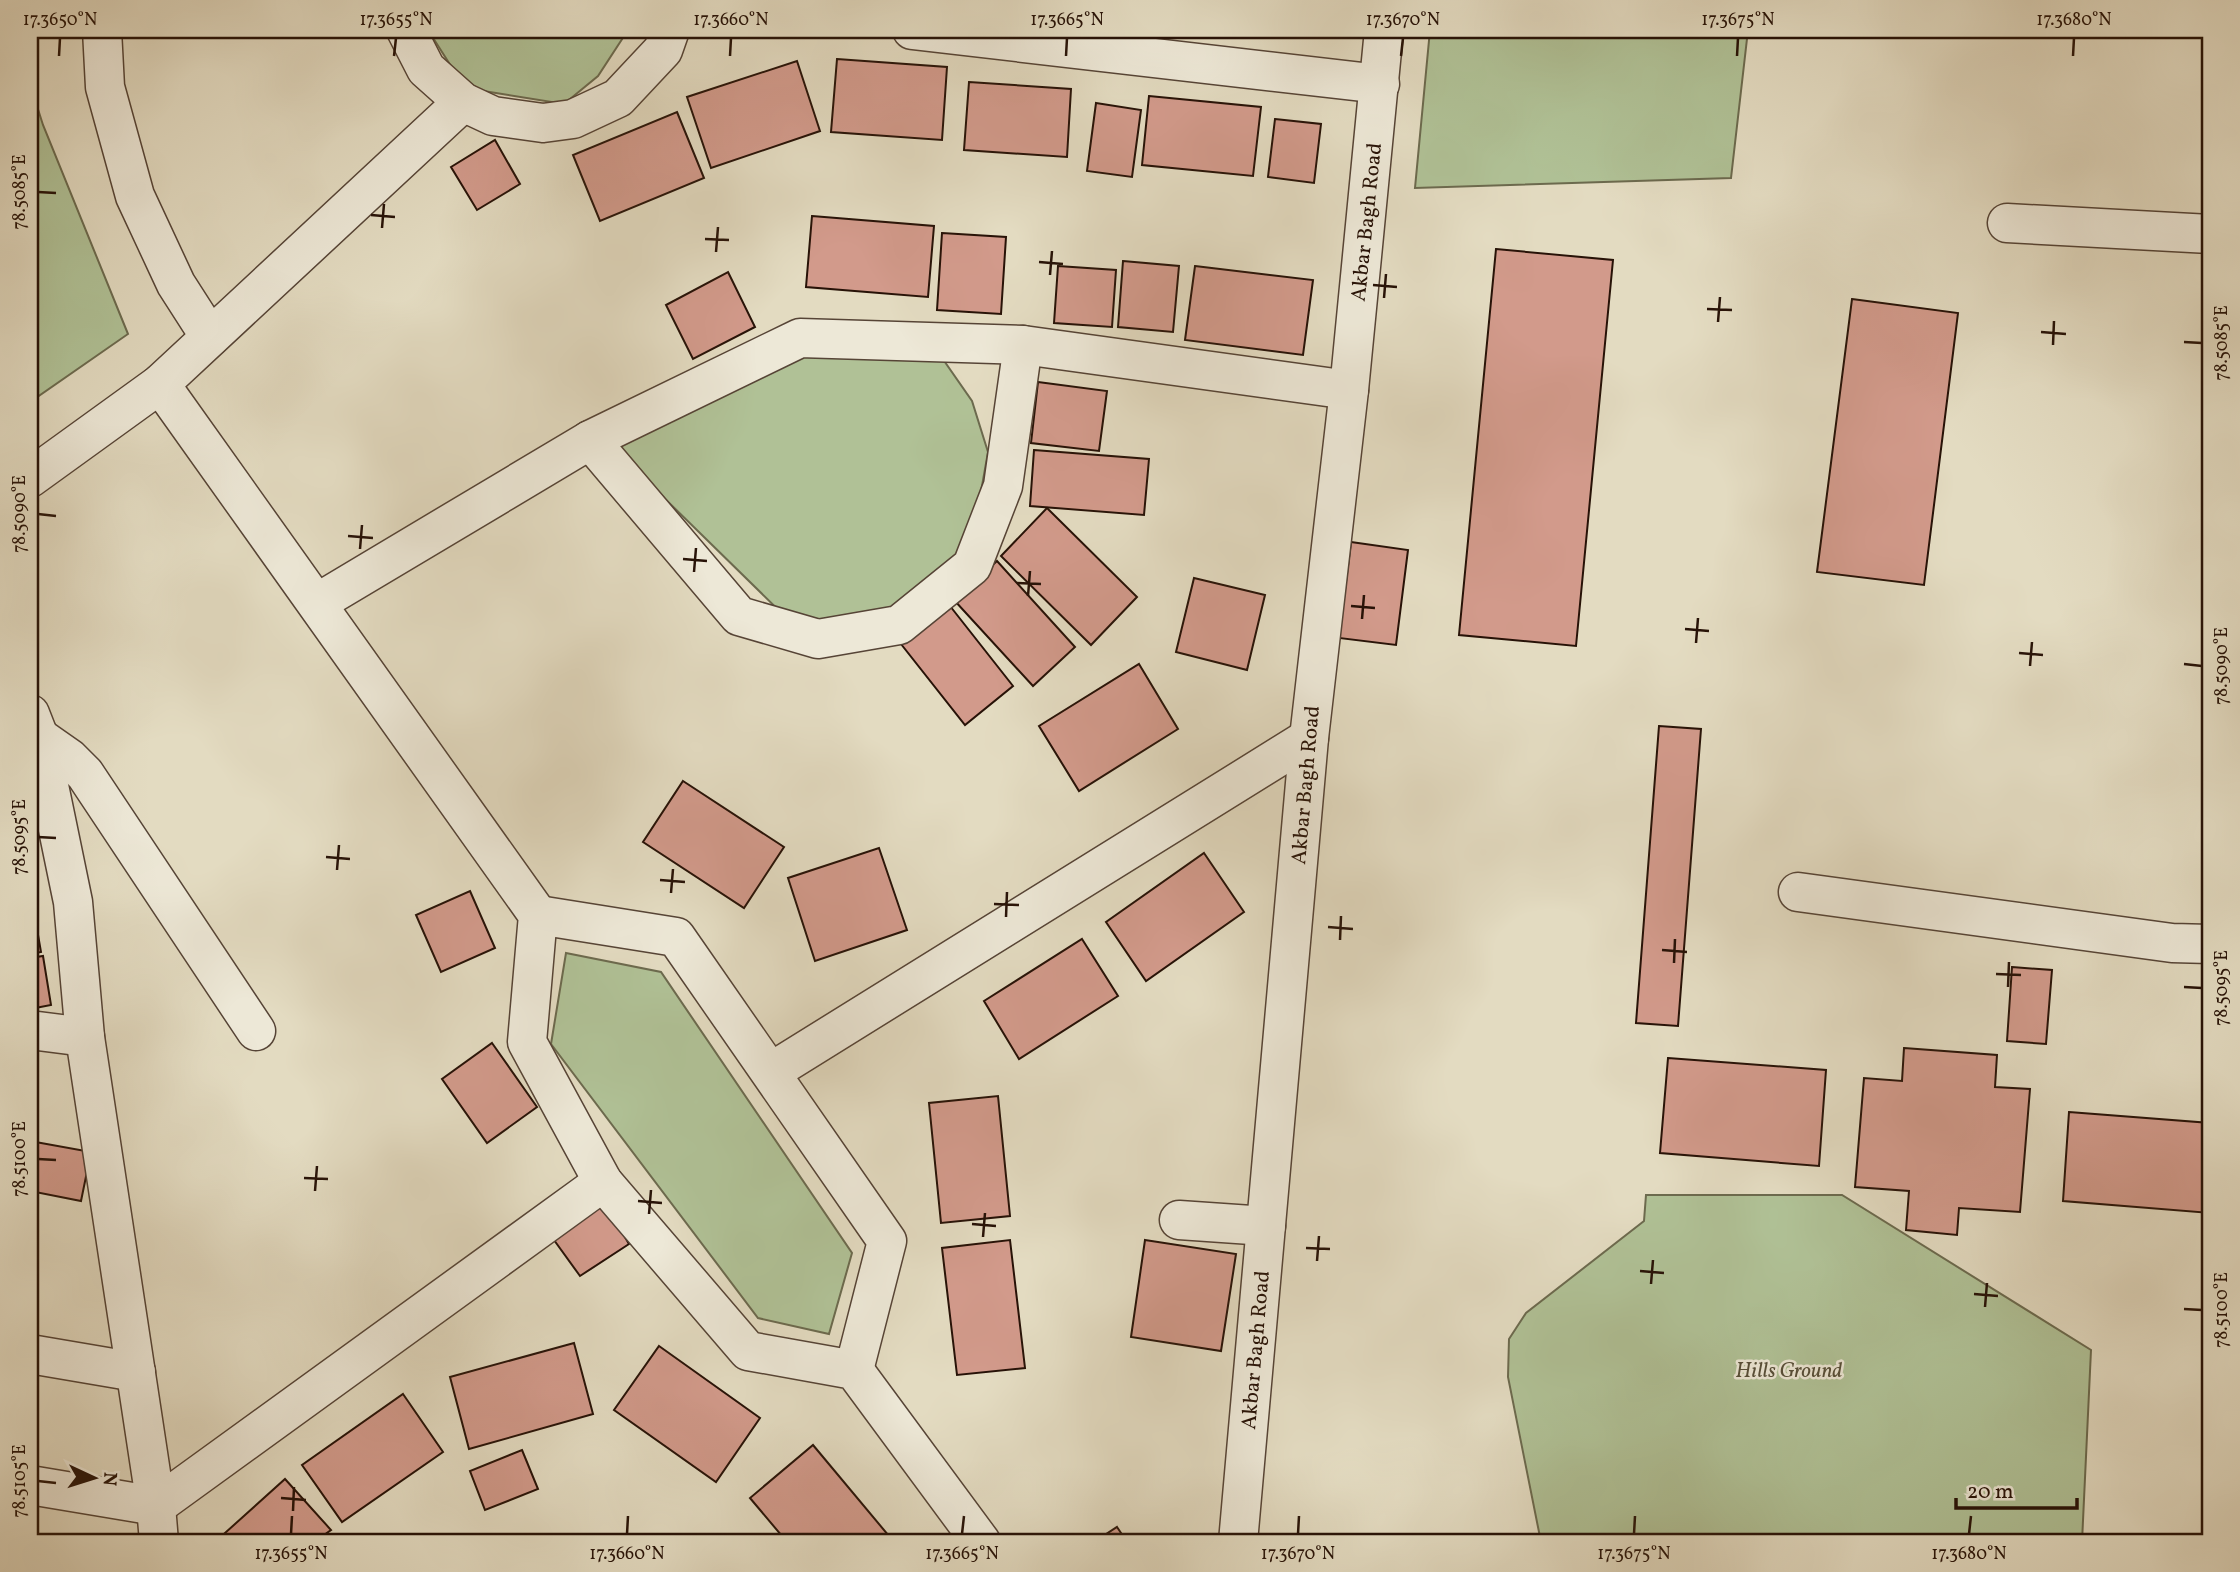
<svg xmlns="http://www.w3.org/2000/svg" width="2240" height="1572" font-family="Vollkorn,serif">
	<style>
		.green { fill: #b0c196; stroke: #6c6a4e; stroke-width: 2 }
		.building { fill: #d29a8b; stroke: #271207; stroke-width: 2 }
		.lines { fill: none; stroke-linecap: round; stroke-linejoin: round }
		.minor-casing { stroke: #564436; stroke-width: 41 }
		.minor { stroke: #ede8d7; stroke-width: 38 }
		.ticks { fill: none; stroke: #271207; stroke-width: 2.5 }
		.labels { text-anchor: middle; stroke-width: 5; stroke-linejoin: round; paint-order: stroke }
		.street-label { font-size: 21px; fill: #271207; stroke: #ede8d7 }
		.park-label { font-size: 21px; font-style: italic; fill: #574f39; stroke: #ede8d7 }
		.neatline { fill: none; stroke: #271207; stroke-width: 2.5 }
		.ticks-label { font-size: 18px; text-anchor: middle; fill: #271207 }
	</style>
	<rect width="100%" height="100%" fill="#e3dbc1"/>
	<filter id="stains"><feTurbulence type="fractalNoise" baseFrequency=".00286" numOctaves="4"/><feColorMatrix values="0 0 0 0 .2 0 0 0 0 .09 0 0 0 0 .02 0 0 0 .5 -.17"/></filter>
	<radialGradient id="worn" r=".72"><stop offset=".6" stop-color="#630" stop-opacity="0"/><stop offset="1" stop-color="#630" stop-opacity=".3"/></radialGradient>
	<g class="green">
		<polygon points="428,30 628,30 598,76 564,104 465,88"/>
		<polygon points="1430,30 1748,30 1731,178 1415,188"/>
		<polygon points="30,84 43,125 128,334 30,402"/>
		<polygon points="804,347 940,355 972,401 988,452 973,537 930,584 880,622 801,632 608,443"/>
		<polygon points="566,953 661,972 852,1253 829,1334 758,1318 551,1044"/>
		<polygon points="1646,1195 1842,1195 2091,1350 2082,1542 1541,1542 1508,1377 1509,1339 1526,1313 1644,1221"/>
	</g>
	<g class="building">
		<polygon points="837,59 947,67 942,140 831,132"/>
		<polygon points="797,61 820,131 711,168 687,97"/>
		<polygon points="969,82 1071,89 1067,157 964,150"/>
		<polygon points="1149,96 1261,107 1253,176 1142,165"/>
		<polygon points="1096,103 1141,110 1132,177 1087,171"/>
		<polygon points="677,112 704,178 600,221 573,155"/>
		<polygon points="1275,119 1321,124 1314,183 1268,177"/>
		<polygon points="495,140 520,184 477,210 451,167"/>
		<polygon points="812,216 934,226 928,297 806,287"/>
		<polygon points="942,233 1006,237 1001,314 937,310"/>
		<polygon points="1496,249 1613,260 1576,646 1459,635"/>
		<polygon points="1123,261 1179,266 1173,332 1118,327"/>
		<polygon points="1058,266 1116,270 1112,327 1054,323"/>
		<polygon points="1195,266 1313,280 1303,355 1185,340"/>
		<polygon points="728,272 755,327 693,359 666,305"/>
		<polygon points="1852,299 1958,313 1924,585 1817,572"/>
		<polygon points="1038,382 1107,391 1099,451 1031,443"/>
		<polygon points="1034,450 1149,459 1144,515 1030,506"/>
		<polygon points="1047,508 1137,597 1091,645 1001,556"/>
		<polygon points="1351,542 1408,550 1396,645 1339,638"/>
		<polygon points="997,561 1075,647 1033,686 954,600"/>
		<polygon points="1194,578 1265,595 1247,670 1176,652"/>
		<polygon points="950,606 1013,686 965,725 901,644"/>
		<polygon points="1139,664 1178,729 1079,791 1039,726"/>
		<polygon points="1659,726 1701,729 1678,1026 1636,1023"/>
		<polygon points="683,781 784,847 744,908 643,842"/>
		<polygon points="879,848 907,930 815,961 788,878"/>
		<polygon points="1204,853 1244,912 1146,981 1106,922"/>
		<polygon points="30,889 41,952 30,954"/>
		<polygon points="470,891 495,948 441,972 416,915"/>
		<polygon points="1082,939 1118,996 1019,1059 984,1001"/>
		<polygon points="43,956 51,1005 30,1009 30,958"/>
		<polygon points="2012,967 2052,970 2046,1044 2007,1041"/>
		<polygon points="492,1043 537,1107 487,1143 442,1079"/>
		<polygon points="1904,1048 1997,1055 1995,1087 2030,1089 2020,1212 1959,1208 1957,1235 1906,1230 1909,1191 1855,1187 1864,1078 1902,1081"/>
		<polygon points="1668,1058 1826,1070 1819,1166 1660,1153"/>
		<polygon points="998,1096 1010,1216 941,1223 929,1103"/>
		<polygon points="2069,1112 2210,1123 2210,1213 2063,1201"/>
		<polygon points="30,1141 91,1152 81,1201 30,1191"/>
		<polygon points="605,1203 629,1244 580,1276 554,1240"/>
		<polygon points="1010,1240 1025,1368 957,1375 942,1248"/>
		<polygon points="1145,1240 1236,1254 1221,1351 1131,1337"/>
		<polygon points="574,1343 593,1414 469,1449 450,1377"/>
		<polygon points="659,1346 760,1418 716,1482 614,1410"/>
		<polygon points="403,1394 443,1452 342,1522 302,1465"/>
		<polygon points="813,1445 894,1542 787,1542 750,1498"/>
		<polygon points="522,1450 538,1489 485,1510 470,1471"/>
		<polygon points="285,1479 331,1530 314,1542 215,1542"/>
		<polygon points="1117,1527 1127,1542 1094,1542"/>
		<polygon points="596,1535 629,1542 594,1542"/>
	</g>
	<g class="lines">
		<defs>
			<g id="minor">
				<polyline points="102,30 105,87 135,196 176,284 210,337"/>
				<polyline points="406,30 426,69 463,102 493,116 543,123 573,119 618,98 663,50 670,30"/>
				<polyline points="912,30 1380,84"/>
				<polyline points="2007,223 2210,234"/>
				<polyline points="160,384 538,915 527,1042 603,1182 748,1351 854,1370 981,1542"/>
				<polyline points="590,440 739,616 818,639 899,625 972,566 1003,486 1023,345"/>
				<polyline points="30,478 160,384 463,102"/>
				<polyline points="317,603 590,440 800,338 1023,345 1349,390"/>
				<polyline points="30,714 39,737 73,902 85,1037 156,1506 159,1542"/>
				<polyline points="30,738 39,737 69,758 85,774 256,1031"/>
				<polyline points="1798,892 2172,943 2210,944"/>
				<polyline points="538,915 676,937 887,1241 854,1370"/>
				<polyline points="30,1030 85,1037"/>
				<polyline points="771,1072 1309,738"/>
				<polyline points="1179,1220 1266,1226"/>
				<polyline points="30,1354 136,1372"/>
				<polyline points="30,1485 156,1506 603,1182"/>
				<polyline points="1238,1542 1309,738 1349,390 1384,30"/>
			</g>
		</defs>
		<use href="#minor" class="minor-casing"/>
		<use href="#minor" class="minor"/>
	</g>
	<path class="ticks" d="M59 56 60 38M394 56 396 38M730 56 731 38M1066 56 1067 38M1401 56 1403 38M1737 56 1738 38M2073 56 2074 38M38 192 56 193M371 215 395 217M382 228 384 204M705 239 729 240M716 252 718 227M1039 262 1063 264M1050 275 1052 251M1373 285 1397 287M1384 298 1386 274M1707 309 1732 310M1718 322 1720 297M2041 332 2066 334M2184 342 2202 343M2053 345 2054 321M38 514 56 516M348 536 373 538M360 549 362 525M683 559 707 561M694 572 696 548M1017 583 1041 584M1028 596 1030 571M1351 606 1375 608M1362 619 1364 595M1685 629 1709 631M1696 643 1698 618M2019 653 2043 655M2184 664 2202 666M2030 666 2032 642M38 837 56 838M326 857 350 859M337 870 339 845M660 880 685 882M671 893 673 869M994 904 1019 905M1006 917 1007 892M1328 927 1353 929M1340 940 1341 916M1662 950 1687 952M1674 963 1675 939M1996 974 2021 975M2008 987 2009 962M2184 987 2202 988M38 1159 56 1160M304 1178 328 1179M315 1191 317 1166M638 1201 662 1203M649 1214 651 1190M972 1224 996 1226M983 1237 985 1213M1306 1248 1330 1249M1317 1261 1319 1236M1640 1271 1664 1273M1651 1284 1653 1260M1974 1294 1998 1296M1985 1307 1987 1283M2184 1309 2202 1310M38 1481 56 1483M281 1498 306 1500M293 1511 294 1487M291 1534 292 1516M627 1534 628 1516M962 1534 964 1516M1298 1534 1299 1516M1634 1534 1635 1516M1969 1534 1971 1516"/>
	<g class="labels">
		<g class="street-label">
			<text transform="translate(1366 222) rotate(-84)" y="7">Akbar Bagh Road</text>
			<text transform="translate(1305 785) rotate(-85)" y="7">Akbar Bagh Road</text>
			<text transform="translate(1255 1350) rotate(-85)" y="7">Akbar Bagh Road</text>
		</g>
		<g class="park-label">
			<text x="1789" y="1377">Hills Ground</text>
		</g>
	</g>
	<rect width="2240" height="1572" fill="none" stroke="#e3dbc1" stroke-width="77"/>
	<g transform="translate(94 1478) rotate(94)" stroke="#ede8d7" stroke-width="5" paint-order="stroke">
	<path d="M0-5L12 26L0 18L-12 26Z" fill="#271207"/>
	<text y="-10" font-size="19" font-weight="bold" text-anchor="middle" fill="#271207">N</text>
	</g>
	<path d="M1956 1498v10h121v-10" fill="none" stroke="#271207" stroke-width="3.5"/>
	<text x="1967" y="1498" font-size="21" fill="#271207" stroke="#ede8d7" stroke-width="5" paint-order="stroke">20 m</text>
	<rect x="38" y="38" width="2164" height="1496" class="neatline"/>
	<g class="ticks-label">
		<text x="60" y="25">17.3650°N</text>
		<text x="396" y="25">17.3655°N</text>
		<text x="731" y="25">17.3660°N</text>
		<text x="1067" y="25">17.3665°N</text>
		<text x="1403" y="25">17.3670°N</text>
		<text x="1738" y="25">17.3675°N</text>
		<text x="2074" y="25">17.3680°N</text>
		<text transform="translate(19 192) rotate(-90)" y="6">78.5085°E</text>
		<text transform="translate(2221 343) rotate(-90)" y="6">78.5085°E</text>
		<text transform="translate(19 514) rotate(-90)" y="6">78.5090°E</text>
		<text transform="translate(2221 666) rotate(-90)" y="6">78.5090°E</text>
		<text transform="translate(19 837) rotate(-90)" y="6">78.5095°E</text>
		<text transform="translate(2221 988) rotate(-90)" y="6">78.5095°E</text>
		<text transform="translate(19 1159) rotate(-90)" y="6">78.5100°E</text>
		<text transform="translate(2221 1310) rotate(-90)" y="6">78.5100°E</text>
		<text transform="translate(19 1481) rotate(-90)" y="6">78.5105°E</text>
		<text x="291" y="1559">17.3655°N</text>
		<text x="627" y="1559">17.3660°N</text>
		<text x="962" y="1559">17.3665°N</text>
		<text x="1298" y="1559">17.3670°N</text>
		<text x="1634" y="1559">17.3675°N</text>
		<text x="1969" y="1559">17.3680°N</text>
	</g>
	<rect width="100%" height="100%" filter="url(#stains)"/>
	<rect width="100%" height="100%" fill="url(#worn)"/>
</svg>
